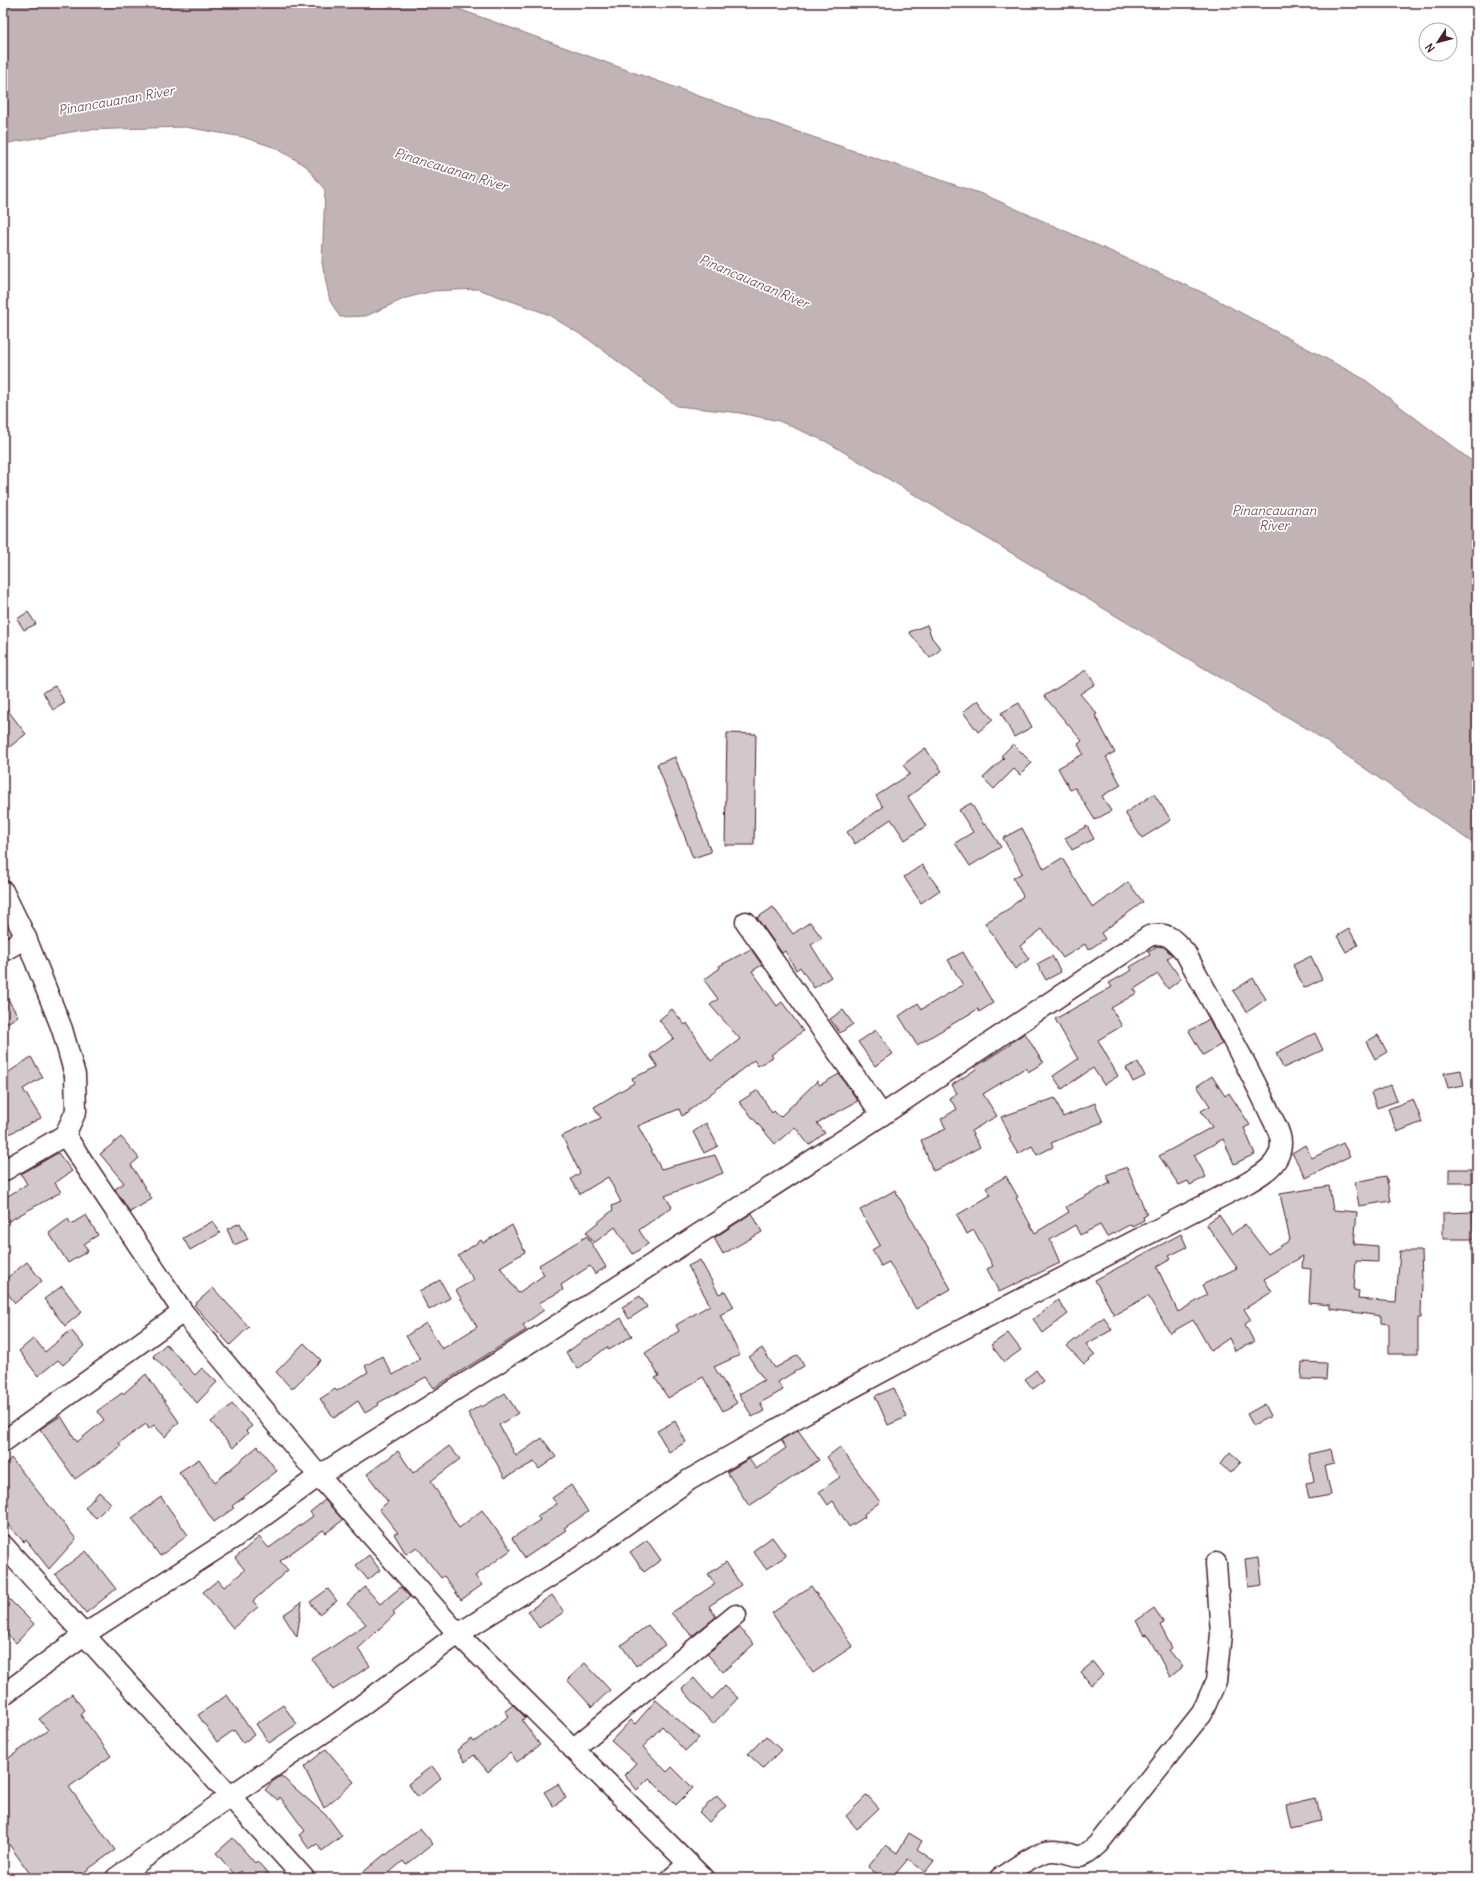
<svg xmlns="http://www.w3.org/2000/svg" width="1480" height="1881" font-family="Delius,sans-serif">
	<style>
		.water { fill: #c1b3b6; stroke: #91787e }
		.building { fill: #d2c7cb; stroke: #4a1f2b }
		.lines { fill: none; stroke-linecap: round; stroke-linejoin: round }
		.minor-casing { stroke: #4a1f2b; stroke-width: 23 }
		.minor { stroke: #fff; stroke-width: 20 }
		.labels { text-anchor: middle; stroke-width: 3.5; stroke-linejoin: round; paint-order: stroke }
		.water-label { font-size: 13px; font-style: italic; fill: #74535c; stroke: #fff }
	</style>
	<rect width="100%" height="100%" fill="#fff"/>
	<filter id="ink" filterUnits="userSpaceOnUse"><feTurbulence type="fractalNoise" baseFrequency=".025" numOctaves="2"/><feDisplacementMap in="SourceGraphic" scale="8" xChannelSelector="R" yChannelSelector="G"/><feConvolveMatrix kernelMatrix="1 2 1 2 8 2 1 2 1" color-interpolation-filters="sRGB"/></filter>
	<g filter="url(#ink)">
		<polygon class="water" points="3,3 442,3 801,133 985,195 1206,294 1364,379 1477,465 1477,846 1308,729 1151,637 827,442 779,421 740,413 677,406 588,339 547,314 478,289 433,291 406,298 366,316 340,317 330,301 322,263 325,190 306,166 276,148 243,137 185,127 83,130 3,144"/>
		<g class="building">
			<polygon points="28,612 36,624 24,630 17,619"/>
			<polygon points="927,625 932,638 941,649 930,658 909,632"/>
			<polygon points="1086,670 1095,684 1080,694 1097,714 1095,715 1115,753 1106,757 1121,785 1102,796 1111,811 1095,820 1075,788 1070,790 1058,768 1083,754 1078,744 1082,741 1044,696"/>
			<polygon points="55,686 65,703 53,710 43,692"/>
			<polygon points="978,700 993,720 978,732 963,712"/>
			<polygon points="1019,703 1032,727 1014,737 1001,713"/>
			<polygon points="3,704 26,734 3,752"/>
			<polygon points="727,733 756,734 754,845 725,845"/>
			<polygon points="1013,744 1032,763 1020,775 1014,769 994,789 983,778 1004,758 1001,756"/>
			<polygon points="925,748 942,771 908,797 926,826 905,840 891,819 855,844 847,832 883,807 876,796 910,774 903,765"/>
			<polygon points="675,757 711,852 693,858 657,764"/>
			<polygon points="1154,794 1171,820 1142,838 1125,813"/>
			<polygon points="971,803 984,825 986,824 1001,847 970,866 955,843 973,832 959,810"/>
			<polygon points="1087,826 1094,839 1072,850 1065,838"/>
			<polygon points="1022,828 1044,869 1062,858 1093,908 1128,882 1143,902 1101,933 1105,939 1088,950 1085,944 1063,958 1042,929 1020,946 1029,959 1015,969 985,923 1010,908 1023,896 1013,878 1022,873 1003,838"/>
			<polygon points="922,865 940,890 921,903 904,877"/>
			<polygon points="773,907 793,934 810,922 822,938 811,945 831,977 814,988 800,967 796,970 785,951 782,953 757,918"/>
			<polygon points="1349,929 1358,945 1346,952 1337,936"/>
			<polygon points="1157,946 1164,947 1172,955 1167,959 1181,979 1168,989 1158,974 1134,989 1137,993 1111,1008 1122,1026 1098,1040 1118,1076 1104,1085 1093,1068 1062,1089 1053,1076 1078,1059 1055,1019 1112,987 1109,983 1132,970 1130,967 1150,955 1148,952"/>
			<polygon points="751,949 762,965 752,971 777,1006 782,1002 803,1031 771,1055 773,1057 758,1066 754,1060 682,1116 679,1109 638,1126 661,1169 715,1155 723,1173 665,1196 672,1207 639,1230 648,1244 633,1254 615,1227 594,1243 586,1232 613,1210 612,1206 621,1202 608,1177 580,1194 571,1179 580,1173 562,1136 601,1118 594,1107 634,1083 632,1078 658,1067 650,1055 674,1038 659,1020 672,1009 685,1025 687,1023 711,1061 740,1039 710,1005 718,999 704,980 720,968 719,966"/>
			<polygon points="963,952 993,1003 979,1012 978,1009 917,1045 899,1016 918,1003 922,1009 963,985 948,960"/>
			<polygon points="1052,956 1061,972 1046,980 1037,964"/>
			<polygon points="1311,956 1322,979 1304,988 1293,965"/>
			<polygon points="1253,978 1266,999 1247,1012 1233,991"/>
			<polygon points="3,991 18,1016 3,1026"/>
			<polygon points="843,1010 853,1024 840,1033 830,1019"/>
			<polygon points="1209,1019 1222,1044 1203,1055 1189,1031"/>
			<polygon points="876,1030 893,1054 875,1066 858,1042"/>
			<polygon points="1025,1033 1043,1063 1028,1072 1025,1068 983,1094 997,1116 971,1131 980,1147 945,1166 933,1171 921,1140 946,1129 941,1119 957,1109 949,1098 957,1093 952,1085 976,1069 975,1067 1011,1044 1010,1043"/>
			<polygon points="1315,1033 1323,1050 1283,1068 1276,1053"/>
			<polygon points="1378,1035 1387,1052 1375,1059 1366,1042"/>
			<polygon points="31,1057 43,1077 23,1089 41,1118 3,1137 3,1076"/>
			<polygon points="1138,1062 1145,1076 1133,1082 1126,1068"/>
			<polygon points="1461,1070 1464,1085 1448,1088 1444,1073"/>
			<polygon points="839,1074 858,1101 817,1123 825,1133 809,1145 795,1127 775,1144 739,1102 758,1090 772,1113 774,1111 780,1117 817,1081 820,1085"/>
			<polygon points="1212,1076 1225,1096 1229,1093 1250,1125 1244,1128 1255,1154 1234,1164 1223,1139 1194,1155 1206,1177 1190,1185 1188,1181 1179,1185 1159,1156 1212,1127 1201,1111 1210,1106 1197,1086"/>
			<polygon points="1391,1085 1397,1101 1377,1108 1371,1093"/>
			<polygon points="1055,1098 1063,1117 1095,1103 1103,1122 1051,1143 1053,1147 1037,1155 1032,1146 1018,1154 1009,1139 1011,1138 1001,1117"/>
			<polygon points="1413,1099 1422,1122 1397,1132 1388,1109"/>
			<polygon points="706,1123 718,1146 704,1153 693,1132"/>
			<polygon points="121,1137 139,1158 131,1165 152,1199 130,1212 115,1189 124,1183 100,1154"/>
			<polygon points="1343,1143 1350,1156 1306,1178 1292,1153 1305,1145 1312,1158"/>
			<polygon points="58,1153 72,1171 55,1183 61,1192 7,1222 3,1215 3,1199 27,1184 21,1174"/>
			<polygon points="1127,1167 1147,1215 1143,1217 1144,1220 1132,1226 1131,1224 1107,1237 1100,1225 1080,1235 1075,1225 1050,1240 1060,1263 999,1292 987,1269 993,1266 974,1230 967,1234 957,1215 991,1195 986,1188 1006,1176 1018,1197 1016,1198 1035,1233 1069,1212 1066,1207 1069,1205 1110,1183 1106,1175"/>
			<rect x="1449" y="1169" width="22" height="14"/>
			<polygon points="1386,1176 1391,1201 1359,1206 1355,1182"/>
			<polygon points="1329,1186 1333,1210 1357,1212 1354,1244 1378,1246 1378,1262 1356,1261 1354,1290 1359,1291 1358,1299 1396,1302 1400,1251 1421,1251 1422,1283 1421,1318 1418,1318 1418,1354 1389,1354 1389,1324 1381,1323 1381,1316 1330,1309 1330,1305 1309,1303 1311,1269 1302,1268 1303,1256 1264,1279 1272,1292 1244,1309 1251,1320 1245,1324 1254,1342 1235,1351 1229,1338 1211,1351 1193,1320 1170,1333 1148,1296 1114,1315 1095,1280 1181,1234 1187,1247 1169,1256 1171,1259 1157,1267 1178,1312 1207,1295 1202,1285 1237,1268 1206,1224 1219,1215 1232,1234 1245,1224 1268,1254 1290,1240 1280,1194"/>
			<polygon points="895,1190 951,1289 916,1309 889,1262 881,1266 872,1250 880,1245 860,1210"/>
			<polygon points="1473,1212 1474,1239 1443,1239 1443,1213"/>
			<polygon points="752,1213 762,1232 723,1254 714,1238"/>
			<polygon points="86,1215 98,1235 84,1244 88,1251 68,1263 49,1233 68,1219 71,1224"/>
			<polygon points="213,1221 220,1233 190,1250 183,1238"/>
			<polygon points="240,1223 248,1239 234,1245 227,1229"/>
			<polygon points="512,1225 525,1252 500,1267 518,1293 544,1275 539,1265 587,1236 606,1267 595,1274 590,1266 561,1285 563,1290 539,1303 544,1310 523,1325 526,1330 434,1388 426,1377 378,1403 379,1405 365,1413 358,1401 334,1418 320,1399 335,1389 337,1391 368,1372 365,1366 382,1356 393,1375 420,1359 406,1336 426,1323 442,1349 477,1327 456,1290 474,1280 458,1256 481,1240 483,1243"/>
			<polygon points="700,1260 719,1294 725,1291 734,1307 720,1315 740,1355 714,1367 737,1403 723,1411 703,1377 668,1398 655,1378 659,1376 645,1353 679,1331 676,1325 710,1305 688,1266"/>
			<polygon points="27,1262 42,1281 15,1303 3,1288 3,1281"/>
			<polygon points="440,1280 450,1298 429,1310 419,1291"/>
			<polygon points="62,1286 82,1312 65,1326 44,1299"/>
			<polygon points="213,1288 249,1327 230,1345 194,1305"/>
			<polygon points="640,1296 647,1307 629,1319 622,1307"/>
			<polygon points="1058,1300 1068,1314 1043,1333 1033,1319"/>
			<polygon points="1104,1317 1112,1330 1086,1344 1095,1355 1084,1364 1067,1346"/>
			<polygon points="621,1318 632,1336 609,1350 607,1347 578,1369 566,1353 585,1339 586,1340"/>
			<polygon points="71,1330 84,1346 63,1365 58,1360 38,1376 19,1351 34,1338 45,1352"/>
			<polygon points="1008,1333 1021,1350 1004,1362 991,1345"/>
			<polygon points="304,1343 321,1360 292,1389 276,1372"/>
			<polygon points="166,1344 195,1375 202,1368 217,1382 197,1403 153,1356"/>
			<polygon points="762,1348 775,1368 798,1355 804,1366 778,1382 783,1390 760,1403 764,1411 752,1417 739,1394 764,1380 749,1357"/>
			<polygon points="1302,1362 1327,1363 1326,1380 1301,1379"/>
			<polygon points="1036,1370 1044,1381 1033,1389 1025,1379"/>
			<polygon points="146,1374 179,1422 165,1437 154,1425 149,1429 146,1424 119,1443 121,1446 109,1455 75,1479 40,1429 61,1416 77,1442 104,1420 97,1411 122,1393 123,1394"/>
			<polygon points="894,1388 907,1417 888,1425 875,1396"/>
			<polygon points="505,1393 518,1413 499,1425 516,1456 542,1438 556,1457 539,1469 534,1462 505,1478 468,1413 481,1405 482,1407"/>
			<polygon points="232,1404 252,1426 246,1431 248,1433 233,1448 211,1422"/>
			<polygon points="1265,1404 1271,1416 1253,1425 1247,1414"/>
			<polygon points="675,1421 686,1442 669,1452 657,1431"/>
			<polygon points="798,1430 819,1460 749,1506 727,1472 749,1459 756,1469 786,1448 781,1440"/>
			<polygon points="258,1446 277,1471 232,1506 234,1508 214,1522 179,1472 199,1459 215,1482"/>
			<polygon points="449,1446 460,1459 431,1481 459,1528 482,1510 511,1550 475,1576 482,1585 461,1600 444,1576 441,1578 417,1547 406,1554 394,1534 398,1533 379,1509 388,1502 367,1474 398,1451 413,1473"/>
			<polygon points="840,1447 880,1502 864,1514 865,1517 849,1527 833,1501 828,1505 819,1492 840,1477 827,1457"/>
			<polygon points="1331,1449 1334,1464 1325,1466 1331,1495 1309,1499 1306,1483 1314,1481 1309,1454"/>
			<polygon points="1230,1452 1241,1462 1231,1473 1220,1464"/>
			<polygon points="11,1458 76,1539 49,1569 26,1540 24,1542 3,1520 3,1467"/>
			<polygon points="571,1485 588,1512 564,1528 566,1530 525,1558 512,1538 540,1520 537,1516 557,1504 552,1498"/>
			<polygon points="99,1492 111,1503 96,1518 85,1508"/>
			<polygon points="161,1497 188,1535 160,1556 132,1518"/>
			<polygon points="325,1500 343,1520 326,1533 323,1530 280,1561 288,1570 253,1601 258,1607 233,1628 203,1592 218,1580 224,1587 245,1570 235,1558 259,1537 269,1548 313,1516 310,1512"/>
			<polygon points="772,1537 786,1556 766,1569 753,1551"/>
			<polygon points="647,1540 661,1560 644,1572 630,1552"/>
			<polygon points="86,1551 116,1589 86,1613 55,1574"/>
			<polygon points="369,1555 380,1570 368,1580 356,1565"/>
			<polygon points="1259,1557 1262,1585 1248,1587 1245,1559"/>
			<polygon points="726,1562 741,1585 709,1606 716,1617 692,1636 671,1613 715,1584 708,1574"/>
			<polygon points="811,1586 853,1646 813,1673 772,1613"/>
			<polygon points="365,1587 380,1604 401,1587 410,1597 393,1612 395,1614 358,1649 370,1666 333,1690 313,1660 366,1624 347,1604"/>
			<polygon points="328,1589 337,1601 319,1614 310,1602"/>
			<polygon points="3,1593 34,1624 16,1643 3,1630"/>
			<polygon points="552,1595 564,1612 539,1628 528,1611"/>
			<polygon points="302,1602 297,1637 283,1615"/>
			<polygon points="1154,1608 1164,1623 1160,1625 1172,1648 1169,1650 1183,1667 1170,1677 1147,1634 1145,1635 1136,1621"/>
			<polygon points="648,1625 665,1645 636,1666 621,1645"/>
			<polygon points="739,1627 754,1644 723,1672 707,1654"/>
			<polygon points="1093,1662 1103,1675 1091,1685 1081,1672"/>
			<polygon points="585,1663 610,1690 592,1707 567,1680"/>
			<polygon points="694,1678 712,1699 725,1686 738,1698 713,1724 682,1689"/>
			<polygon points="72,1694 84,1710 80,1714 111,1756 69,1787 115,1850 76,1878 33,1878 3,1836 3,1762 48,1730 39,1719"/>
			<polygon points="227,1695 254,1735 243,1743 234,1730 217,1742 198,1715"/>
			<polygon points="656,1700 699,1738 685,1751 662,1726 643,1747 667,1772 672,1767 693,1788 676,1805 649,1778 637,1790 624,1775 636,1763 611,1741 631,1720 635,1724"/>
			<polygon points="283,1705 297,1724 269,1743 256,1724"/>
			<polygon points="513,1705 526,1718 522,1720 540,1745 517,1762 510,1753 488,1772 474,1755 465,1762 457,1750 472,1739 474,1742 509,1716 505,1711"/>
			<polygon points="766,1736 781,1750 763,1768 748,1754"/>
			<polygon points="326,1749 354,1782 324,1808 304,1767"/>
			<polygon points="432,1766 441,1778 418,1797 408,1784"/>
			<polygon points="281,1776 328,1817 342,1836 322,1851 317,1844 309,1849 299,1835 305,1831 280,1797 278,1800 265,1790 272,1782"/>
			<polygon points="558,1784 566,1798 553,1806 544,1792"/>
			<polygon points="867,1795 879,1808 857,1829 846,1816"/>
			<polygon points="717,1796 726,1806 709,1822 699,1812"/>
			<polygon points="1316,1797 1321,1821 1291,1828 1286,1804"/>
			<polygon points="420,1828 433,1844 406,1865 403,1861 383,1878 356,1878 385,1854 386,1855"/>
			<polygon points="909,1833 922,1841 917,1849 934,1861 925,1872 908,1859 892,1878 882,1878 868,1867 886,1845 897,1853"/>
			<polygon points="233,1838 255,1863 257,1861 272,1878 239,1878 243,1874 241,1871 235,1875 216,1853"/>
		</g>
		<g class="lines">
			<defs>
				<g id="minor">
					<polyline points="3,891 26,938 62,1029 75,1075 76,1111 65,1135 3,1171"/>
					<polyline points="746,922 882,1115"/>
					<polyline points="3,951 26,938"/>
					<polyline points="65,1135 183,1312 319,1476 458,1634 703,1878"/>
					<polyline points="3,1442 183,1312"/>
					<polyline points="3,1545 304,1878"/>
					<path d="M3 1695 85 1634 235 1537 319 1476 611 1291 882 1115 1149 936C1168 931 1173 939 1185 952 1213 1004 1243 1056 1268 1109 1272 1119 1281 1132 1281 1143 1281 1166 1259 1176 1242 1186L928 1347 807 1412 689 1480 568 1565 458 1634 339 1722 229 1797 116 1878"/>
					<polyline points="573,1749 736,1615"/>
					<polyline points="672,1878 688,1864"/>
					<path d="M1000 1878C1014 1869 1037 1851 1053 1851 1077 1851 1075 1866 1098 1844L1202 1713 1216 1681 1221 1634 1216 1563"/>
				</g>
			</defs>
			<use href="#minor" class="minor-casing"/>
			<use href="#minor" class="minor"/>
		</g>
	</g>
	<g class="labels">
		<g class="water-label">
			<text transform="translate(116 100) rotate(-10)" y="5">Pinancauanan River</text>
			<text transform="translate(451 169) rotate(17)" y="5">Pinancauanan River</text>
			<text transform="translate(754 281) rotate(23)" y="5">Pinancauanan River</text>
			<text x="1274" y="515">Pinancauanan<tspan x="1274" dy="15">River</tspan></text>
		</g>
	</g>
	<rect width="1480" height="1881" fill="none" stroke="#fff" stroke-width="16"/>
	<rect x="8" y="8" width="1464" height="1865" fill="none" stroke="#4a1f2b" stroke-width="1.5" filter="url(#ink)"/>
	<g transform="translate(1438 42) rotate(234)"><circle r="19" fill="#ffffff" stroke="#b7a5aa"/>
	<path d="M0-3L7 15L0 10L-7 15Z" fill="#4a1f2b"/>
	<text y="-6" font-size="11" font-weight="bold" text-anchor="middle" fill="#4a1f2b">N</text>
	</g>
</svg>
